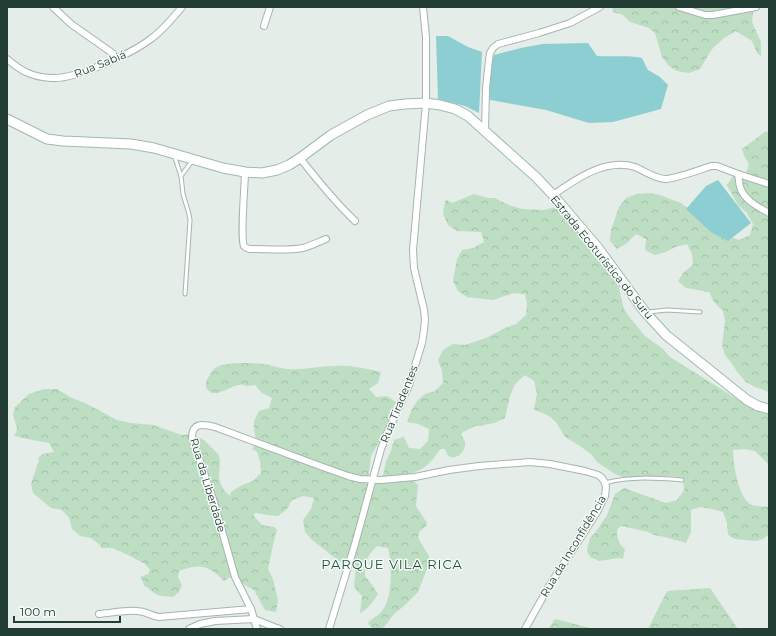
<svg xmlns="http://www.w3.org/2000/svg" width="776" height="636" font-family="Montserrat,sans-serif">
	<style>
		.forest { fill: url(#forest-crowns) }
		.water { fill: #8cced2 }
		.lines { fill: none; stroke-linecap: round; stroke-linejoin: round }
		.lane-casing { stroke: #a6b5af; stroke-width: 5 }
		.street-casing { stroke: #a6b5af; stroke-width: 8 }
		.secondary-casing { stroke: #a2b9af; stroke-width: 11 }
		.lane { stroke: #fff; stroke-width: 3 }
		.street { stroke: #fff; stroke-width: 6 }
		.secondary { stroke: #fff; stroke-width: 9 }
		.labels { text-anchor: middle; stroke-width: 3; stroke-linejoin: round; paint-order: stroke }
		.street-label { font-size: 11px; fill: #233f35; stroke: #f5faf7 }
		.quarter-label { font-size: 13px; letter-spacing: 1px; fill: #1f5240; stroke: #f5faf7 }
	</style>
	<defs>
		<pattern id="forest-crowns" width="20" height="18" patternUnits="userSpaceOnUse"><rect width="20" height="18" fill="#bddec3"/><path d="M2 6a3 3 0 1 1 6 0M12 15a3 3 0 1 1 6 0" fill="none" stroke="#a2c0a8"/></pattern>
	</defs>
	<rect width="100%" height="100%" fill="#e4ede8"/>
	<g class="forest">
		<polygon points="612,7 760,7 753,12 752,22 761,42 761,56 757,53 752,41 736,31 724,38 712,49 700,69 689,73 677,71 669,66 662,57 655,33 649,28 630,22 623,15 613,12"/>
		<polygon points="766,131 769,133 768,177 769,179 769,392 755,387 746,382 738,373 732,364 725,355 722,345 725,321 723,311 714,302 709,292 686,288 678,281 684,272 693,265 692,254 687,244 675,247 666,252 655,255 645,250 646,239 636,234 627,243 617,249 610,241 611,230 619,207 626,198 637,194 649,193 660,195 681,203 690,210 728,236 739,240 750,235 753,224 747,213 738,205 727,185 733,176 745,175 749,165 744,155 742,149"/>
		<path d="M474 194 488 198H495L509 205 522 209 544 210 556 207 567 212 614 277 619 288 624 309 631 319 645 336 663 349 670 357 745 404 769 408V465L755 451 744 449 733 450C733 463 738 496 750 504 754 506 765 507 769 507V534L763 539 756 541 735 539 728 535 727 523 723 512 712 509 701 507 691 510V532L686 543 665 537 654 535 648 532 622 526 618 528C615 535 619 545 625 549L623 559 619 558 599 561 590 557 587 551 589 542 590 538 595 533 607 515 615 494 624 488 666 503 677 500 684 490 683 478 672 476H661L649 478H626L615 474 597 462 592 455 580 446 565 437 556 422 549 416 538 411 534 410 537 393 534 381 525 375 515 384 510 396 505 418 494 423 484 425V426H475L463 432 461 434C463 438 466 442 465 446 464 452 457 459 451 457 448 456 446 452 445 449H441C435 454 436 457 431 461 425 469 415 472 406 475L407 479 415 482 418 485 416 506 427 523 426 526 420 531 418 537 421 543 429 556 430 561 418 592 404 606 394 614 385 626 381 629H373L368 623C372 618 378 616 382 611 393 598 392 564 388 548L377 546C366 557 366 560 365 576L372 585 378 594C373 601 368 610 360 613L362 596 354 587 356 568 345 565 335 558 311 539 305 532 303 520 311 509 314 498 303 496 292 500 287 509 278 516 267 515 256 513 253 515 262 525 274 527 277 530 275 536 268 569 273 579 278 600 276 612 265 610 254 590 230 577 224 581C208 565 200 563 179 571L178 577 182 585 179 592 173 597C168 596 160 597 156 594 151 592 149 587 144 586L143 581 140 577 148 574 150 570 145 564 126 554 112 548H101L100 545 91 538 80 536 72 529 69 518 62 510 51 508 33 493 31 484 39 460 38 458 43 454 54 452 49 443 27 439 15 436 14 435 16 433 17 428 13 415 15 407 29 394 44 389H57L70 397 87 404 117 420 131 423 153 425 182 435 193 434 204 440 219 455 220 461 219 479 223 489 230 496 231 492 242 485 253 481 261 473 260 461 257 452 252 449C259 442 253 432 254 423 254 420 257 415 259 411L269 408 272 398 262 393 255 385 247 386C234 379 217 402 207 389 205 386 206 381 208 378 210 375 211 372 213 370 220 361 252 363 263 364 271 365 279 368 287 369 302 370 321 366 336 366 351 365 367 369 381 372L378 383 369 389 376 397 387 396 396 402 383 435 371 456 368 481 379 483 384 472 386 461 391 451 394 440 404 437 409 448 420 449 428 441 429 429 418 424 407 422 411 411 417 401 425 394 435 391 443 383 442 371 438 360 443 350 453 344 465 345 486 338 505 328 516 324 526 315 527 304 525 294 514 293 493 300 467 297 458 291 453 281 457 259 462 250 473 248 484 242 481 232 457 231 448 225 443 214 445 201 447 200 452 203Z"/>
		<polygon points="710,588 738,629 648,629 667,591"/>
		<polygon points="555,619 594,629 548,629"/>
	</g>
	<g class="water">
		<polygon points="436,36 448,36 468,47 482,52 479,113 465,106 438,99"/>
		<path d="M588 43 597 56C612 57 627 55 642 58L648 70 660 77 668 85 661 109 613 122 589 123 546 110 490 100 488 78 494 55 521 48 542 44Z"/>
		<polygon points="718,180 751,223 728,241 712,233 686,209 706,186"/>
	</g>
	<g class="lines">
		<defs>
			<g id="lane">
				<polyline points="174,155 181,176 183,194 189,214 190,220 185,294"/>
				<polyline points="181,176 192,161"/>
				<polyline points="648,312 667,310 700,312"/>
				<path d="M605 483C630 476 657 478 682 480"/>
			</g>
			<g id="street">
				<polyline points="53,7 71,24 118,57"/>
				<polyline points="679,7 705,15 713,15 756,7"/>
				<polyline points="264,26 270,7"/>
				<path d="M7 59C21 71 32 77 51 78 75 80 133 53 152 38 164 29 173 18 182 7"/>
				<polyline points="485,131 486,88 489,60 490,53 493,48 498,44 539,33 570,23 600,7"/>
				<path d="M300 158C318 181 335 202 355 221"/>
				<path d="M245 172C245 184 240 239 244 246 246 248 247 248 249 249 267 249 286 251 303 248 311 246 318 242 326 239"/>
				<path d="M738 174C739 179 739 183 740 187 744 200 758 207 769 213"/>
				<path d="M553 195C576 179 605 158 635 167 645 171 655 179 666 179 678 178 699 170 711 166H717L738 174 769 184"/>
				<path d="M99 614C111 613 126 610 137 611 145 611 151 616 159 617L251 609"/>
				<polyline points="189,629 200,624 215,621 254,619 274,627 280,629"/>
				<path d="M257 629 251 609 235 577 214 502 192 438C192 422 203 424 215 427L320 466 348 476 360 479 381 480 415 477 449 470 479 466 530 462 550 464 585 471 598 475 602 478 605 483 606 487 605 496 597 512 548 588 525 629"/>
				<polyline points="329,629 355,544 381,449 386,436 409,385 422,343 424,330 425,319 424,310 414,268 413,250 426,103 426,37 423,7"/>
			</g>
			<polyline id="secondary" points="7,119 47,139 63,141 131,144 154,148 223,168 245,172 262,173 277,170 289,165 300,158 331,135 367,115 389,106 405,104 426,103 440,105 455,109 468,116 536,177 553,195 598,248 645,312 666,335 747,400 758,406 769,409"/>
		</defs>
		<use href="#lane" class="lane-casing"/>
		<use href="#street" class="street-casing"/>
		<use href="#secondary" class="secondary-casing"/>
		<use href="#lane" class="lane"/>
		<use href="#street" class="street"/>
		<use href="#secondary" class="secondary"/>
	</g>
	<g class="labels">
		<g class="street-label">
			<text transform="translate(100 64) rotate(-22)" y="4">Rua Sabiá</text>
			<text transform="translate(602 257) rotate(51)" y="4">Estrada Ecoturística do Suru</text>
			<text transform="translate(399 404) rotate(-68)" y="4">Rua Tiradentes</text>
			<text transform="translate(208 485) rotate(73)" y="4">Rua da Liberdade</text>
			<text transform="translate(573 546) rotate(-59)" y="4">Rua da Inconfidência</text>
		</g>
		<g class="quarter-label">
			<text x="392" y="569">PARQUE VILA RICA</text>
		</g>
	</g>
	<rect width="776" height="636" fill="none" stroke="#233f35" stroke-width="16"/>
	<path d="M14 616v6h106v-6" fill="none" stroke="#233f35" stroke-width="2"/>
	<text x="20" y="616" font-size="12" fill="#233f35" stroke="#f5faf7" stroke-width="3" paint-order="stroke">100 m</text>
</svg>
